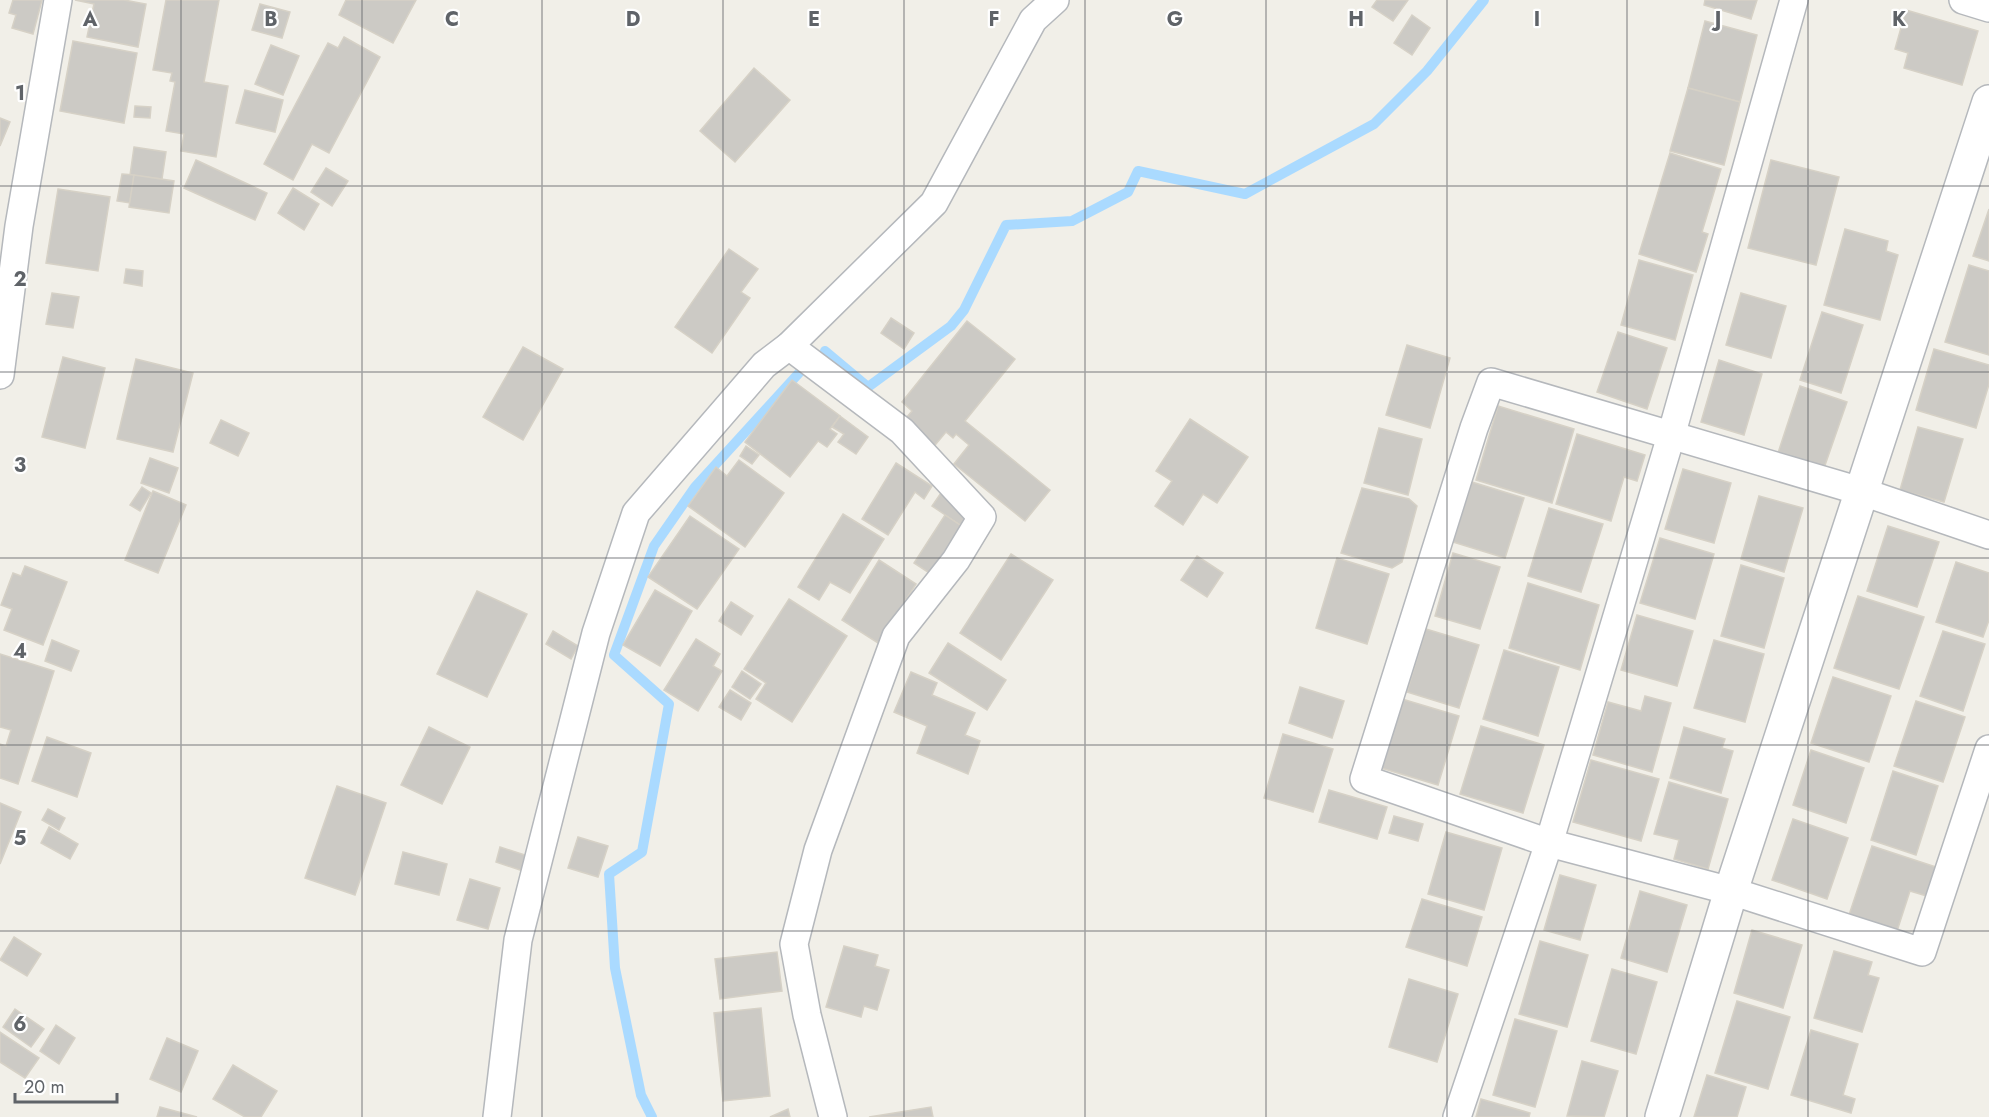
<svg xmlns="http://www.w3.org/2000/svg" width="1989" height="1117" font-family="Jost,sans-serif">
	<style>
		.lines { fill: none; stroke-linecap: round; stroke-linejoin: round }
		.stream { stroke: #aadaff; stroke-width: 10 }
		.building { fill: #cccac5; stroke: #d6d1c6; stroke-width: 1.5 }
		.minor-casing { stroke: #b5b8bc; stroke-width: 30 }
		.tertiary-casing { stroke: #b5b8bc; stroke-width: 36 }
		.minor { stroke: #fff; stroke-width: 27 }
		.tertiary { stroke: #fff; stroke-width: 33 }
		.grid { fill: none; stroke: #5f6368; stroke-width: 1.5; stroke-opacity: 0.55 }
		.grid-label { font-size: 20px; text-anchor: middle; font-weight: bold; fill: #5f6368; stroke: #fff; stroke-width: 4.5; stroke-linejoin: round; paint-order: stroke }
	</style>
	<rect width="100%" height="100%" fill="#f1efe8"/>
	<g class="lines">
		<g class="stream">
			<polyline points="825,351 868,387 951,326 964,310 1006,225 1072,221 1128,192 1138,171 1245,194 1374,124 1427,71 1484,0"/>
			<polyline points="652,1117 641,1095 615,968 609,874 642,852 669,704 614,655 654,546 695,487 799,373"/>
		</g>
	</g>
	<g class="building">
		<polygon points="13,0 42,0 33,34 12,28 16,15 9,13"/>
		<polygon points="75,0 124,0 146,4 138,47 87,37 94,4"/>
		<polygon points="166,0 219,0 204,82 228,86 216,157 181,151 184,134 166,131 175,82 170,81 172,73 153,70"/>
		<polygon points="346,0 416,0 393,43 339,15"/>
		<polygon points="1377,0 1408,0 1393,21 1372,7"/>
		<polygon points="1705,0 1757,0 1751,19 1704,5"/>
		<polygon points="260,4 290,12 282,38 252,30"/>
		<polygon points="1906,10 1978,31 1962,85 1904,68 1908,53 1895,49"/>
		<polygon points="1412,15 1430,28 1412,55 1394,43"/>
		<polygon points="1705,21 1757,35 1740,102 1688,88"/>
		<polygon points="344,37 380,57 329,153 312,144 293,180 264,164 328,43 338,48"/>
		<polygon points="73,41 137,53 124,123 60,111"/>
		<polygon points="271,45 299,56 283,95 255,84"/>
		<polygon points="754,68 790,100 735,162 700,131"/>
		<polygon points="1688,88 1740,102 1724,165 1670,151"/>
		<polygon points="245,90 283,100 275,132 236,123"/>
		<polygon points="135,106 151,107 150,118 134,117"/>
		<polygon points="0,118 10,122 0,146"/>
		<polygon points="134,147 166,152 162,179 130,175"/>
		<polygon points="1670,153 1721,169 1702,232 1708,234 1696,272 1639,254"/>
		<polygon points="196,160 267,193 255,220 184,188"/>
		<polygon points="1771,160 1839,177 1816,265 1748,248"/>
		<polygon points="326,168 348,181 332,206 311,192"/>
		<polygon points="122,174 134,175 130,203 117,201"/>
		<polygon points="134,175 174,181 169,213 129,207"/>
		<polygon points="293,188 319,204 304,230 278,213"/>
		<polygon points="58,189 110,197 98,271 46,263"/>
		<polygon points="1989,209 1989,261 1973,256"/>
		<polygon points="1845,229 1888,241 1886,251 1898,255 1880,320 1824,305"/>
		<polygon points="729,249 758,269 741,292 750,298 712,353 675,327"/>
		<polygon points="1639,260 1693,275 1675,340 1621,325"/>
		<polygon points="1969,265 1989,271 1989,355 1945,342"/>
		<polygon points="126,269 143,271 142,286 124,283"/>
		<polygon points="52,293 79,297 73,328 46,324"/>
		<polygon points="1741,293 1786,306 1771,358 1726,345"/>
		<polygon points="1822,312 1863,325 1841,393 1800,380"/>
		<polygon points="891,318 914,333 904,349 881,333"/>
		<polygon points="967,321 1015,359 965,421 1050,490 1025,521 954,464 969,445 956,434 953,438 946,432 931,450 900,425 912,411 902,402"/>
		<polygon points="1618,332 1667,348 1647,409 1597,392"/>
		<polygon points="1407,345 1450,358 1430,428 1386,415"/>
		<polygon points="523,347 563,369 523,440 483,417"/>
		<polygon points="1934,349 1989,365 1989,384 1976,428 1916,410"/>
		<polygon points="63,357 105,368 85,448 42,437"/>
		<polygon points="136,359 193,373 173,452 117,439"/>
		<polygon points="1719,360 1762,374 1744,435 1701,422"/>
		<polygon points="792,380 840,416 830,429 837,434 827,447 818,441 790,477 745,442"/>
		<polygon points="1800,386 1847,402 1823,471 1777,456"/>
		<polygon points="1498,406 1574,429 1552,503 1476,480"/>
		<polygon points="840,416 868,437 856,454 838,442 844,434 832,427"/>
		<polygon points="1190,419 1248,457 1217,503 1203,494 1183,525 1155,506 1172,481 1156,471"/>
		<polygon points="221,420 249,433 238,456 210,443"/>
		<polygon points="1918,427 1963,439 1944,502 1900,490"/>
		<polygon points="1379,428 1422,439 1408,495 1364,483"/>
		<polygon points="1577,434 1645,455 1637,481 1624,477 1611,521 1556,504"/>
		<polygon points="746,446 759,455 752,464 740,456"/>
		<polygon points="150,458 178,468 169,493 141,483"/>
		<polygon points="739,460 784,493 745,547 688,506 716,467 727,476"/>
		<polygon points="896,463 932,486 924,499 915,492 888,535 862,519"/>
		<polygon points="1683,469 1731,483 1714,543 1665,529"/>
		<polygon points="1472,482 1524,498 1505,558 1453,542"/>
		<polygon points="142,487 151,493 140,511 130,505"/>
		<polygon points="1362,488 1409,499 1417,506 1402,562 1392,568 1341,553"/>
		<polygon points="943,490 970,509 969,531 932,506"/>
		<polygon points="153,491 186,505 158,573 125,560"/>
		<polygon points="1759,496 1803,508 1784,572 1741,559"/>
		<polygon points="1549,508 1603,524 1581,592 1528,576"/>
		<polygon points="843,514 884,539 850,593 830,582 819,600 798,587"/>
		<polygon points="945,515 969,531 937,578 914,563"/>
		<polygon points="690,516 739,549 697,609 648,577"/>
		<polygon points="1888,526 1939,542 1917,607 1867,591"/>
		<polygon points="1660,538 1714,554 1695,619 1640,603"/>
		<polygon points="1453,553 1500,567 1480,629 1435,616"/>
		<polygon points="1011,554 1053,580 1001,660 960,633"/>
		<polygon points="1197,556 1223,573 1207,597 1181,580"/>
		<polygon points="1337,558 1389,574 1367,644 1316,628"/>
		<polygon points="879,560 916,584 878,643 842,620"/>
		<polygon points="1956,562 1989,573 1989,620 1983,637 1936,622"/>
		<polygon points="1741,565 1784,578 1764,648 1721,636"/>
		<polygon points="25,566 67,582 43,645 4,630 12,609 1,605 13,573 21,576"/>
		<polygon points="1528,583 1599,605 1580,670 1509,648"/>
		<polygon points="655,590 692,611 660,666 623,645"/>
		<polygon points="477,591 527,614 487,697 437,674"/>
		<polygon points="1858,596 1924,617 1899,689 1834,668"/>
		<polygon points="789,599 847,636 792,722 756,699 766,683 744,669"/>
		<polygon points="731,602 753,616 741,635 719,621"/>
		<polygon points="1637,615 1693,631 1677,686 1621,670"/>
		<polygon points="1426,629 1479,645 1459,708 1407,692"/>
		<polygon points="553,631 578,646 571,659 546,644"/>
		<polygon points="1943,631 1985,644 1963,711 1920,696"/>
		<polygon points="696,639 720,654 713,666 722,671 698,711 664,690"/>
		<polygon points="52,640 79,651 71,671 45,661"/>
		<polygon points="1714,640 1764,654 1745,722 1694,708"/>
		<polygon points="948,643 1006,680 987,710 929,673"/>
		<polygon points="1504,650 1559,667 1538,736 1483,719"/>
		<polygon points="0,654 54,671 18,784 0,778 0,744 6,746 11,730 0,727"/>
		<polygon points="742,671 761,684 750,699 732,687"/>
		<polygon points="911,672 937,683 932,695 975,713 965,735 980,741 968,774 917,753 927,726 894,712"/>
		<polygon points="1833,677 1891,696 1869,762 1811,743"/>
		<polygon points="1300,687 1344,701 1332,738 1289,723"/>
		<polygon points="730,690 751,703 741,720 719,707"/>
		<polygon points="1645,696 1671,703 1652,772 1593,755 1608,702 1641,711"/>
		<polygon points="1402,699 1459,716 1438,785 1381,768"/>
		<polygon points="1916,701 1965,717 1943,782 1894,766"/>
		<polygon points="1481,726 1544,745 1523,813 1460,794"/>
		<polygon points="429,727 470,747 442,804 401,785"/>
		<polygon points="1684,727 1725,739 1722,748 1733,751 1721,793 1670,778"/>
		<polygon points="1283,734 1333,749 1313,812 1264,798"/>
		<polygon points="47,737 91,753 77,797 32,781"/>
		<polygon points="1811,750 1864,768 1846,823 1793,805"/>
		<polygon points="1591,760 1659,779 1641,841 1573,822"/>
		<polygon points="1893,771 1938,786 1916,855 1871,840"/>
		<polygon points="1669,782 1728,799 1708,869 1674,859 1679,840 1654,834"/>
		<polygon points="337,786 386,803 355,895 305,878"/>
		<polygon points="1329,790 1387,807 1377,839 1319,822"/>
		<polygon points="0,803 21,812 0,864"/>
		<polygon points="48,809 65,818 59,830 42,820"/>
		<polygon points="1394,816 1423,824 1418,841 1389,833"/>
		<polygon points="1793,819 1848,838 1827,899 1772,880"/>
		<polygon points="49,827 78,844 70,859 41,843"/>
		<polygon points="1446,832 1502,848 1484,910 1428,894"/>
		<polygon points="578,837 608,846 598,877 568,868"/>
		<polygon points="1872,846 1939,868 1930,897 1910,891 1897,931 1849,915"/>
		<polygon points="500,847 528,856 523,871 496,862"/>
		<polygon points="403,852 447,864 439,895 395,884"/>
		<polygon points="1560,875 1596,885 1580,940 1544,930"/>
		<polygon points="470,879 500,888 488,929 457,920"/>
		<polygon points="1640,891 1687,905 1667,972 1621,958"/>
		<polygon points="1422,899 1482,917 1467,966 1406,947"/>
		<polygon points="1752,930 1802,945 1783,1008 1734,993"/>
		<polygon points="14,937 41,954 27,976 0,960"/>
		<polygon points="1540,941 1588,955 1567,1027 1519,1014"/>
		<polygon points="844,946 878,955 875,966 889,970 877,1010 864,1006 861,1017 826,1007"/>
		<polygon points="1834,951 1872,962 1868,975 1879,978 1862,1032 1814,1018"/>
		<polygon points="777,952 782,991 720,999 715,959"/>
		<polygon points="1612,969 1657,982 1636,1054 1591,1041"/>
		<polygon points="1409,979 1458,994 1437,1062 1389,1047"/>
		<polygon points="1737,1001 1790,1017 1768,1089 1715,1073"/>
		<polygon points="761,1008 770,1096 723,1101 714,1013"/>
		<polygon points="15,1009 44,1029 31,1047 3,1027"/>
		<polygon points="1515,1019 1557,1031 1535,1107 1493,1095"/>
		<polygon points="56,1025 75,1038 59,1064 40,1051"/>
		<polygon points="1811,1030 1858,1044 1843,1095 1855,1099 1851,1113 1791,1095"/>
		<polygon points="0,1032 39,1058 25,1078 0,1062"/>
		<polygon points="167,1038 198,1051 181,1092 150,1079"/>
		<polygon points="1582,1061 1618,1071 1604,1117 1567,1116"/>
		<polygon points="233,1065 277,1091 261,1117 245,1117 213,1099"/>
		<polygon points="1707,1075 1746,1087 1737,1117 1694,1117"/>
		<polygon points="1481,1099 1530,1113 1529,1117 1476,1117"/>
		<polygon points="160,1107 197,1117 157,1117"/>
		<polygon points="931,1107 933,1117 869,1117"/>
		<polygon points="788,1109 790,1117 770,1117"/>
	</g>
	<g class="lines">
		<defs>
			<g id="minor">
				<polyline points="1963,0 1989,8"/>
				<polyline points="789,346 902,431 982,517 956,560 896,636 818,850 794,944 807,1015 833,1117"/>
				<polyline points="0,375 19,226 58,0"/>
				<polyline points="1989,535 1860,491 1491,382 1474,428 1364,779 1549,843 1731,891 1922,952 1989,749"/>
				<polyline points="497,1117 518,940 596,633 636,513 764,365 789,346 934,203 1033,20 1055,0"/>
				<polyline points="1457,1117 1549,843 1671,436 1794,0"/>
			</g>
			<polyline id="tertiary" points="1662,1117 1731,891 1989,102"/>
		</defs>
		<use href="#minor" class="minor-casing"/>
		<use href="#tertiary" class="tertiary-casing"/>
		<use href="#minor" class="minor"/>
		<use href="#tertiary" class="tertiary"/>
	</g>
	<path class="grid" d="M181 0V1117M362 0V1117M542 0V1117M723 0V1117M904 0V1117M1085 0V1117M1266 0V1117M1447 0V1117M1627 0V1117M1808 0V1117M0 186H1989M0 372H1989M0 558H1989M0 745H1989M0 931H1989"/>
	<g class="grid-label">
		<text x="90" y="26">A</text>
		<text x="271" y="26">B</text>
		<text x="452" y="26">C</text>
		<text x="633" y="26">D</text>
		<text x="814" y="26">E</text>
		<text x="994" y="26">F</text>
		<text x="1175" y="26">G</text>
		<text x="1356" y="26">H</text>
		<text x="1537" y="26">I</text>
		<text x="1718" y="26">J</text>
		<text x="1899" y="26">K</text>
		<text x="20" y="100">1</text>
		<text x="20" y="286">2</text>
		<text x="20" y="472">3</text>
		<text x="20" y="658">4</text>
		<text x="20" y="845">5</text>
		<text x="20" y="1031">6</text>
	</g>
	<path d="M15 1093v9h102v-9" fill="none" stroke="#5f6368" stroke-width="3"/>
	<text x="24" y="1093" font-size="18" fill="#5f6368" stroke="#ffffff" stroke-width="4.5" paint-order="stroke">20 m</text>
</svg>
